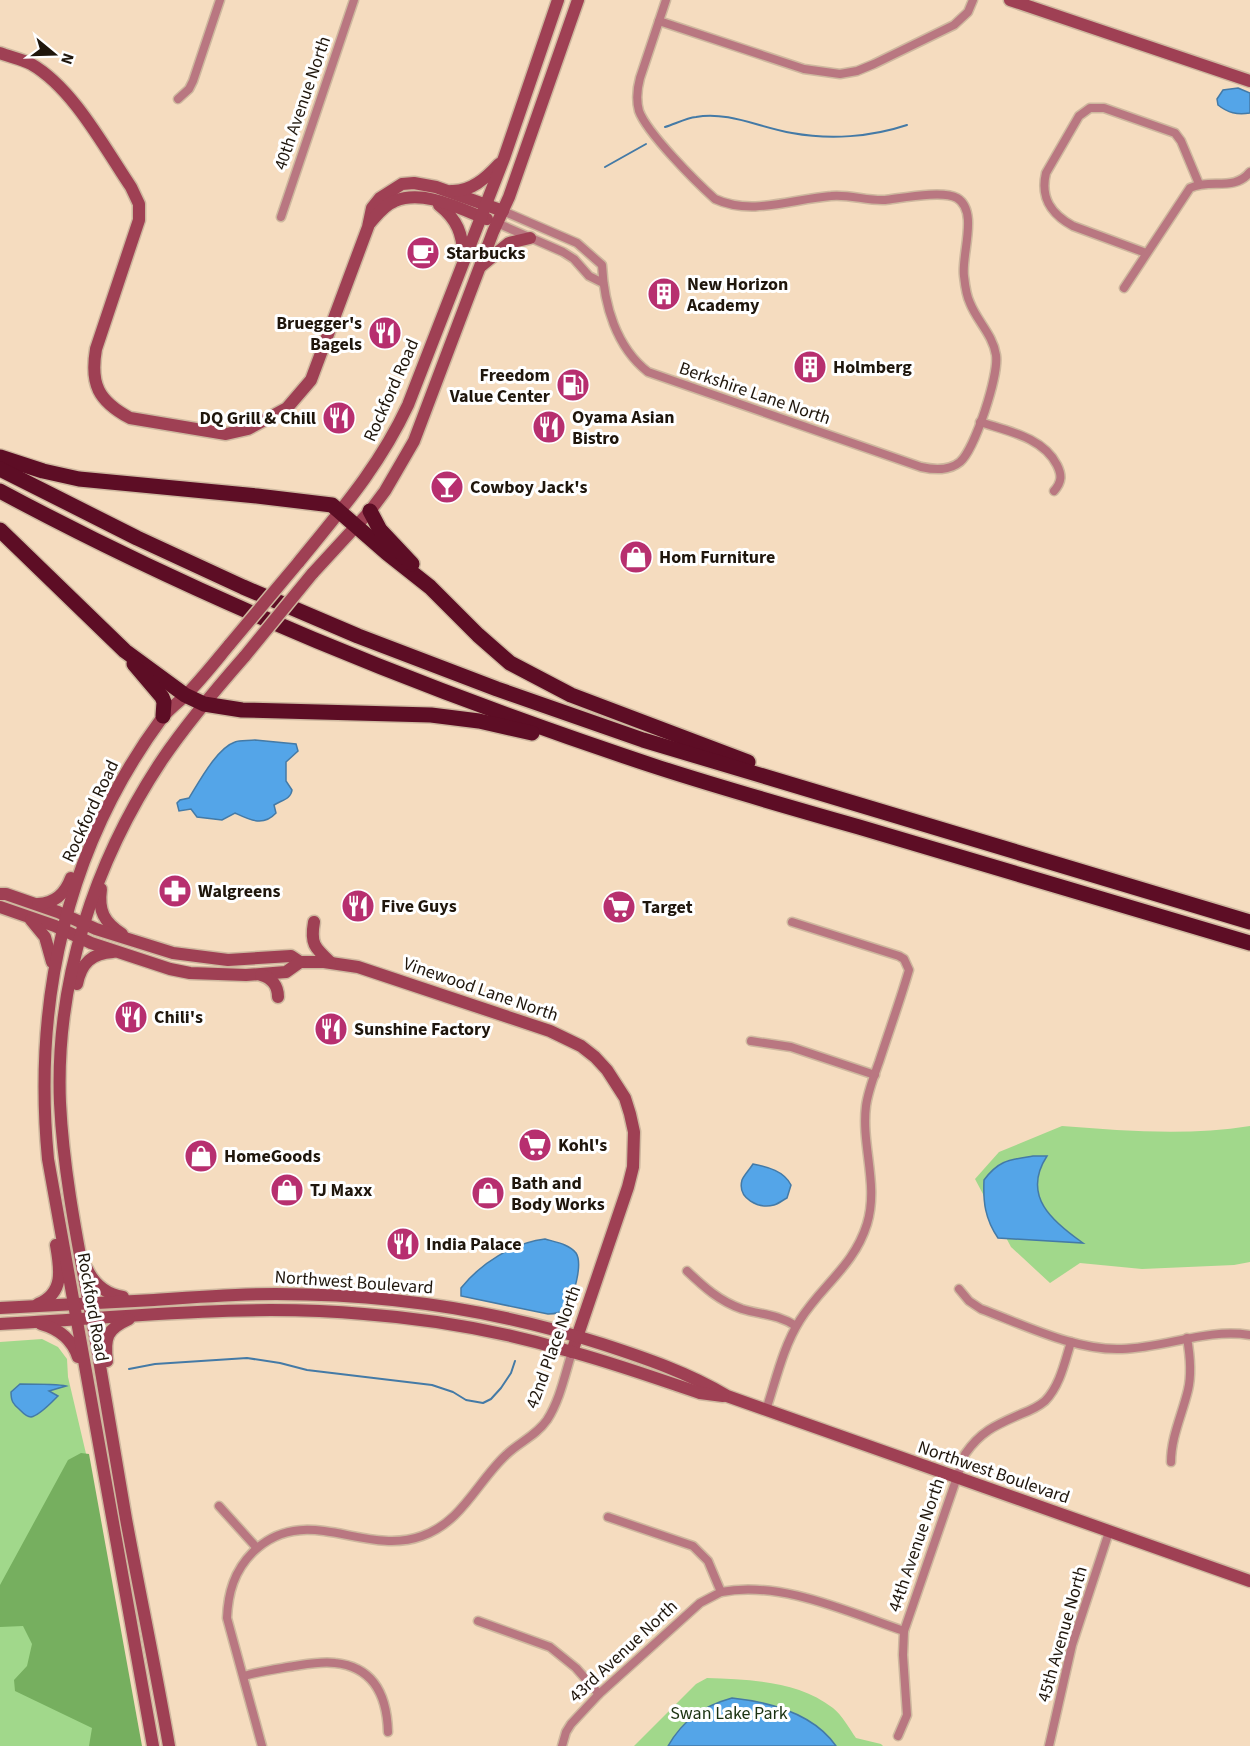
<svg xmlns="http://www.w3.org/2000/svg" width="1250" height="1746" font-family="'Source Sans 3',sans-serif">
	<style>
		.green { fill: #a1d88b }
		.forest { fill: #76af5f }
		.water { fill: #54a5e8; stroke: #447aa6; stroke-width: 1.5 }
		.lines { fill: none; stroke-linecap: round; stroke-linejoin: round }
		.stream { stroke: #447aa6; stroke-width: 2 }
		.street-casing { stroke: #ceb89f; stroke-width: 11 }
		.secondary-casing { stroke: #ceb89f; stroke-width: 15 }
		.highway-casing { stroke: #ceb89f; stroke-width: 18 }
		.street { stroke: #b97781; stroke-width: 8 }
		.secondary { stroke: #9f4054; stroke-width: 12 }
		.highway { stroke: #5d0d25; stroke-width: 15 }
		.secondary-bridge-casing { stroke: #ceb89f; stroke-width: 15; stroke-linecap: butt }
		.secondary-bridge { stroke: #9f4054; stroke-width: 12 }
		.labels { text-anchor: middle; stroke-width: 6; stroke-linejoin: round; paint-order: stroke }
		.street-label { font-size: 18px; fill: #1f160c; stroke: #fff }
		.poi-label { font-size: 18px; font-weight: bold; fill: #1f160c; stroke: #fff; text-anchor: start }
		.park-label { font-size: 18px; fill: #1a3110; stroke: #fff }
	</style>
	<rect width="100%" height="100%" fill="#f5dcbf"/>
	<g class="green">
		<path d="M1062 1126C1125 1131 1188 1136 1250 1126V1262L1234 1265 1142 1269 1080 1263 1050 1283 1011 1247 975 1179 999 1152Z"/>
		<polygon points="42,1339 58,1347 67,1359 68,1377 87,1458 137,1746 0,1746 0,1342"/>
		<path d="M707 1678C750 1680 797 1680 833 1708 842 1715 849 1728 856 1738L881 1744 883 1746H634L696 1684Z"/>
	</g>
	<polygon class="forest" points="81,1453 89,1454 142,1746 89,1746 92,1728 15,1691 14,1680 27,1666 32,1644 23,1626 0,1627 0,1585 68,1460"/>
	<g class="water">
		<path d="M1238 88 1250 93V113C1237 115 1228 113 1218 105L1217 99 1223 90Z"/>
		<path d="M255 740 296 744 298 751 286 762V781L292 790C291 799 282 800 274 805L276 813C263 827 250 820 235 813L222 820 197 817 191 809 179 811 177 803 180 800 189 798C199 782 217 748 235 742 240 740 249 741 255 740Z"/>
		<path d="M1033 1156H1047C1021 1196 1053 1222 1083 1243L998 1238C985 1219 983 1202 984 1180 999 1160 1009 1160 1033 1156Z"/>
		<path d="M753 1164C768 1167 784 1171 791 1185L787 1198C783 1200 778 1204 774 1205 759 1209 737 1199 742 1180 744 1175 750 1169 753 1164Z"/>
		<path d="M545 1239C555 1242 569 1244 576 1253 583 1264 574 1298 565 1308 561 1313 555 1314 548 1314L461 1296V1288C481 1263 513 1243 545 1239Z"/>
		<path d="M20 1384C30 1384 58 1384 66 1386L49 1391 58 1396C52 1402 39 1416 31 1417 26 1417 22 1412 19 1409 13 1404 11 1401 11 1392Z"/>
		<path d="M732 1698C769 1702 813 1713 836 1746H668C683 1720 703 1706 732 1698Z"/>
	</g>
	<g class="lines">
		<g class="stream">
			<path d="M665 127C675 124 686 118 696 117 728 111 761 128 792 133 830 140 871 137 907 125"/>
			<polyline points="605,167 646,144"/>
			<polyline points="129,1369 155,1364 247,1358 280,1363 307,1370 432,1385 453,1392 466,1400 483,1403 491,1399 501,1388 511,1373 515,1361"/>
		</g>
		<defs>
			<g id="street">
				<polyline points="659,21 804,69 840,74 857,71 874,64 954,25 968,12 973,0"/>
				<polyline points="178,99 189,89 193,81 220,0"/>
				<path d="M503 211 577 243 602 265C604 305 616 347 648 372L921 467C935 470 949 471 960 462 975 449 999 375 996 355 993 335 977 321 970 303 966 295 965 285 964 276 961 255 979 211 957 198 943 190 902 198 885 200 867 201 849 194 831 196 792 199 752 216 715 199 696 182 647 133 639 111 636 100 637 89 640 78L666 0"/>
				<polyline points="281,217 354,0"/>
				<polyline points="497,223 563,252 574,259 589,276 603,283"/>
				<path d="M1146 253 1073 226C1051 214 1040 198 1046 173L1079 116 1090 108H1104L1175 133 1181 141 1199 184"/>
				<path d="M1124 288 1190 188C1210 178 1234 192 1250 172"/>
				<path d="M980 422C1007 431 1043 437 1057 465 1062 475 1062 482 1054 491"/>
				<polyline points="751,1041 791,1047 875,1075"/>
				<path d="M687 1271C704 1287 719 1301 742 1309 762 1315 777 1314 796 1326"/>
				<path d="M959 1289 969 1301 981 1309C1024 1325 1076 1351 1122 1349 1166 1348 1206 1328 1250 1335"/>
				<path d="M766 1410C776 1380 783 1347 800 1320 822 1285 854 1266 867 1224 879 1185 861 1145 866 1106 868 1091 874 1076 879 1062 889 1031 900 1001 909 970L904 959 899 956 792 922"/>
				<path d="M1171 1462C1171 1437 1182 1415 1188 1390 1192 1373 1190 1355 1187 1338"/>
				<polyline points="219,1506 257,1548"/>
				<path d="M608 1517 693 1546 708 1561 721 1592C780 1580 848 1612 904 1631"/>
				<polyline points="478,1621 550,1647 576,1668 599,1694"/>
				<path d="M244 1676C261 1671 277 1669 294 1666 307 1664 322 1661 335 1663 374 1667 387 1696 388 1732"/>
				<path d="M898 1736 907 1715 903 1655 904 1631 965 1454C981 1431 996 1425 1021 1414 1029 1411 1038 1407 1045 1401 1060 1386 1065 1361 1071 1342"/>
				<path d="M262 1746 227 1618C228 1593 234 1571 253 1552 305 1501 364 1557 422 1536 462 1522 477 1482 506 1455 519 1442 536 1436 547 1420 560 1400 565 1374 572 1352"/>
				<polyline points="562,1746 566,1732 571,1724 599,1694 700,1603 721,1592"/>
				<polyline points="1049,1746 1072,1645 1109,1532"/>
			</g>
			<g id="secondary">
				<polyline points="1010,0 1250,81"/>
				<path d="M0 53C10 57 22 59 31 64 73 88 104 147 131 187L139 204V220L96 349C90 384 98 401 130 418L226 434 248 429 287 408 311 380 368 227 372 208 380 198 402 184 414 183 436 187 503 211"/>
				<path d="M451 191C471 192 486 178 499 164"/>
				<path d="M439 205C458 220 462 234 464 257"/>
				<path d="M370 223C377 215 384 205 395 201 424 189 460 209 487 219"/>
				<polyline points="481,266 509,243 530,238"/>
				<path d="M298 563C341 510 379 467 408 405L504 158 558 0"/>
				<polyline points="312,574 370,511 385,491 414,441 493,232 509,197 578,0"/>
				<path d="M101 889C98 911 104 922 122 934"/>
				<polyline points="0,894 6,894 58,912 96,929 173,953 228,960 291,956 300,962 324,962 358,967 550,1031 581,1046 595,1057 607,1070 625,1098 630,1114 634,1132 633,1167 628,1187 572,1352"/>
				<path d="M38 904C55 903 65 894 71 878"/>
				<polyline points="0,907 55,926 91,943 170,969 190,973 246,975 286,972 300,962"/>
				<polyline points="31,920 45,937 52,962"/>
				<path d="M314 922C310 944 315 948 330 962"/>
				<path d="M261 975C272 978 278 986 278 997"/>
				<path d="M77 984C81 964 91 953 113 952"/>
				<path d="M87 1269C94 1284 105 1294 123 1297"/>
				<path d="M38 1304C65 1293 60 1268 56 1245"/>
				<path d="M0 1308C51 1305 103 1303 154 1300 195 1297 235 1294 276 1294 386 1294 497 1310 602 1344 645 1358 689 1373 727 1396L1250 1581"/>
				<path d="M0 1324C120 1318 244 1303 364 1314 432 1319 500 1331 565 1350 611 1362 655 1378 700 1393L723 1396"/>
				<path d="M41 1324C59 1329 72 1339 78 1357"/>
				<path d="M107 1361C104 1337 107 1329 129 1319"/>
				<path d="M153 1746 48 1159C33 1001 66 848 162 718 168 710 177 703 185 696 201 680 215 662 230 644"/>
				<path d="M169 1746C156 1670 140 1595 126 1519 116 1462 107 1405 97 1348 83 1267 64 1185 60 1103 55 981 95 861 162 760 187 723 216 689 245 656"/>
			</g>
			<g id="highway">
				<polyline points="0,457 43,471 79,479 257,496 332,505 387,553 430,587 478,635 510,663 571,695 748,762"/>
				<polyline points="0,469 137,538 243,587 358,636 497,689 643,740 1250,922"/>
				<path d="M0 491C210 604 433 693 660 768 725 789 792 808 859 827 989 866 1120 904 1250 943"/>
				<polyline points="370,511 380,530 412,564"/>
				<polyline points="0,530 125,651 185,695 204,704 242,710 431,715 479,721 532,733"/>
				<polyline points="134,664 162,697 164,702 163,716"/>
			</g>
		</defs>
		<use href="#street" class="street-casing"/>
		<use href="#secondary" class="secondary-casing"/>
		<use href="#highway" class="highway-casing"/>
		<use href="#street" class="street"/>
		<use href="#secondary" class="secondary"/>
		<use href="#highway" class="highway"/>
		<defs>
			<g id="secondary-bridge">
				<polyline points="230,644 298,563"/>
				<polyline points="245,656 312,574"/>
			</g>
		</defs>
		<use href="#secondary-bridge" class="secondary-bridge-casing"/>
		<use href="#secondary-bridge" class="secondary-bridge"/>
	</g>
	<defs>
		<symbol id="cafe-disc" viewBox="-11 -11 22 22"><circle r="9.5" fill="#b72f6f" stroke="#fff"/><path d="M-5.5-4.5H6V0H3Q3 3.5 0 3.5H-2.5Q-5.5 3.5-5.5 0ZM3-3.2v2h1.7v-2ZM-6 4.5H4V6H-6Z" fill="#fff"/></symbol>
		<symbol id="building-disc" viewBox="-11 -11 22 22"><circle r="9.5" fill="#b72f6f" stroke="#fff"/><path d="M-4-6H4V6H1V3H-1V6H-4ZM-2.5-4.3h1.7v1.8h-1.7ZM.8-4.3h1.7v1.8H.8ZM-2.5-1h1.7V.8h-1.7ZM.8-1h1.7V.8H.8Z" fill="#fff"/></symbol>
		<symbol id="restaurant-disc" viewBox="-11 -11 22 22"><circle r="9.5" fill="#b72f6f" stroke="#fff"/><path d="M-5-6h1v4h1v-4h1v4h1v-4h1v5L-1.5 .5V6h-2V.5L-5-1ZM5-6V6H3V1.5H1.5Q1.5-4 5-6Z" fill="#fff"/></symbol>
		<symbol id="fuel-disc" viewBox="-11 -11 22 22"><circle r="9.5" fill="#b72f6f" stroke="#fff"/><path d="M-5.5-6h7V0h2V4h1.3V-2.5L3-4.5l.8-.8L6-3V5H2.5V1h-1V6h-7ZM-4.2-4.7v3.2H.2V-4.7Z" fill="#fff"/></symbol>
		<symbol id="bar-disc" viewBox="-11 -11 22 22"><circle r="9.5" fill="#b72f6f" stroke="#fff"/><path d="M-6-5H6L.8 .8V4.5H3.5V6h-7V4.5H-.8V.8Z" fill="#fff"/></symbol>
		<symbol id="shop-disc" viewBox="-11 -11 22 22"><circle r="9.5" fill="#b72f6f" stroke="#fff"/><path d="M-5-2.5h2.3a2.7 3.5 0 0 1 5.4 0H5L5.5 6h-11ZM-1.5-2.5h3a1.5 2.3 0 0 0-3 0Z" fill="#fff"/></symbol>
		<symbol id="pharmacy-disc" viewBox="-11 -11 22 22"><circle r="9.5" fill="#b72f6f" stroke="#fff"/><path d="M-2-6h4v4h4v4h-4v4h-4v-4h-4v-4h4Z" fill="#fff"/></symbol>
		<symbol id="supermarket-disc" viewBox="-11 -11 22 22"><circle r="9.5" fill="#b72f6f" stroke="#fff"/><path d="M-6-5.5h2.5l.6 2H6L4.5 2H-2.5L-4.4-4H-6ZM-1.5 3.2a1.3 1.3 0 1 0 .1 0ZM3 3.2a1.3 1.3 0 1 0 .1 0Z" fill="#fff"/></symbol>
	</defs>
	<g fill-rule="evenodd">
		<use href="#cafe-disc" x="404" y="234" width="38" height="38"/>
		<use href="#building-disc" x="645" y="275" width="38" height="38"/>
		<use href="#restaurant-disc" x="366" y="314" width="38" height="38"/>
		<use href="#building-disc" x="791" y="348" width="38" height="38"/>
		<use href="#fuel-disc" x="554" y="366" width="38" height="38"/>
		<use href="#restaurant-disc" x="320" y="399" width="38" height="38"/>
		<use href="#restaurant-disc" x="530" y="408" width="38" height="38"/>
		<use href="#bar-disc" x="428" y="468" width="38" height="38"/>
		<use href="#shop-disc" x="617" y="538" width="38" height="38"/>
		<use href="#pharmacy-disc" x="156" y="872" width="38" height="38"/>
		<use href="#restaurant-disc" x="339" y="887" width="38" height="38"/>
		<use href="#supermarket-disc" x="600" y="888" width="38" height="38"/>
		<use href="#restaurant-disc" x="112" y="998" width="38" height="38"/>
		<use href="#restaurant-disc" x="312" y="1010" width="38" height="38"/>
		<use href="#supermarket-disc" x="516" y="1126" width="38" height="38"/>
		<use href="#shop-disc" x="182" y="1137" width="38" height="38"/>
		<use href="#shop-disc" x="268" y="1171" width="38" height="38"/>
		<use href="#shop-disc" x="469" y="1174" width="38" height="38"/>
		<use href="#restaurant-disc" x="384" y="1225" width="38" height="38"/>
	</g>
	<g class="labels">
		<g class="street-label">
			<text transform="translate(302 103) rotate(-71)" y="6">40th Avenue North</text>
			<text transform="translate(391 390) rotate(-66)" y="6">Rockford Road</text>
			<text transform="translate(755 393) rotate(19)" y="6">Berkshire Lane North</text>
			<text transform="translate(90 811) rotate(-65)" y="6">Rockford Road</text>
			<text transform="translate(481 989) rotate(19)" y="6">Vinewood Lane North</text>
			<text transform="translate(354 1282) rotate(4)" y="6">Northwest Boulevard</text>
			<text transform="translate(93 1307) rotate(80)" y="6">Rockford Road</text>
			<text transform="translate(553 1347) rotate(-70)" y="6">42nd Place North</text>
			<text transform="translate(994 1472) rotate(19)" y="6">Northwest Boulevard</text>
			<text transform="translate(916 1545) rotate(-71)" y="6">44th Avenue North</text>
			<text transform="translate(1062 1634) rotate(-74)" y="6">45th Avenue North</text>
			<text transform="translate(623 1651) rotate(-43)" y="6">43rd Avenue North</text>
		</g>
		<g class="poi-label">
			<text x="446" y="259">Starbucks</text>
			<text x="687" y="290">New Horizon<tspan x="687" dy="21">Academy</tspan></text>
			<text x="362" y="329" text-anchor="end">Bruegger's<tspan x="362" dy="21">Bagels</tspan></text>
			<text x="833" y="373">Holmberg</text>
			<text x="550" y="381" text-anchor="end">Freedom<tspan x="550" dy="21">Value Center</tspan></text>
			<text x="572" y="423">Oyama Asian<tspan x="572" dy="21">Bistro</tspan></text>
			<text x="316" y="424" text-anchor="end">DQ Grill &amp; Chill</text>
			<text x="470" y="493">Cowboy Jack's</text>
			<text x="659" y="563">Hom Furniture</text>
			<text x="198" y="897">Walgreens</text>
			<text x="381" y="912">Five Guys</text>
			<text x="642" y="913">Target</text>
			<text x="154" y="1023">Chili's</text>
			<text x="354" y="1035">Sunshine Factory</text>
			<text x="558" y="1151">Kohl's</text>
			<text x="224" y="1162">HomeGoods</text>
			<text x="511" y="1189">Bath and<tspan x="511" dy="21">Body Works</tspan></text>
			<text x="310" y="1196">TJ Maxx</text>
			<text x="426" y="1250">India Palace</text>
		</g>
		<g class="park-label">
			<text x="729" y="1719">Swan Lake Park</text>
		</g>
	</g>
	<g transform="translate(54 54) rotate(109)" stroke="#ffffff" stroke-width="4.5" paint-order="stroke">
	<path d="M0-4.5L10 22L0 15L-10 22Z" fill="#1f160c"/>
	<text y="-9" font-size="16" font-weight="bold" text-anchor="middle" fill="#1f160c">N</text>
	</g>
</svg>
